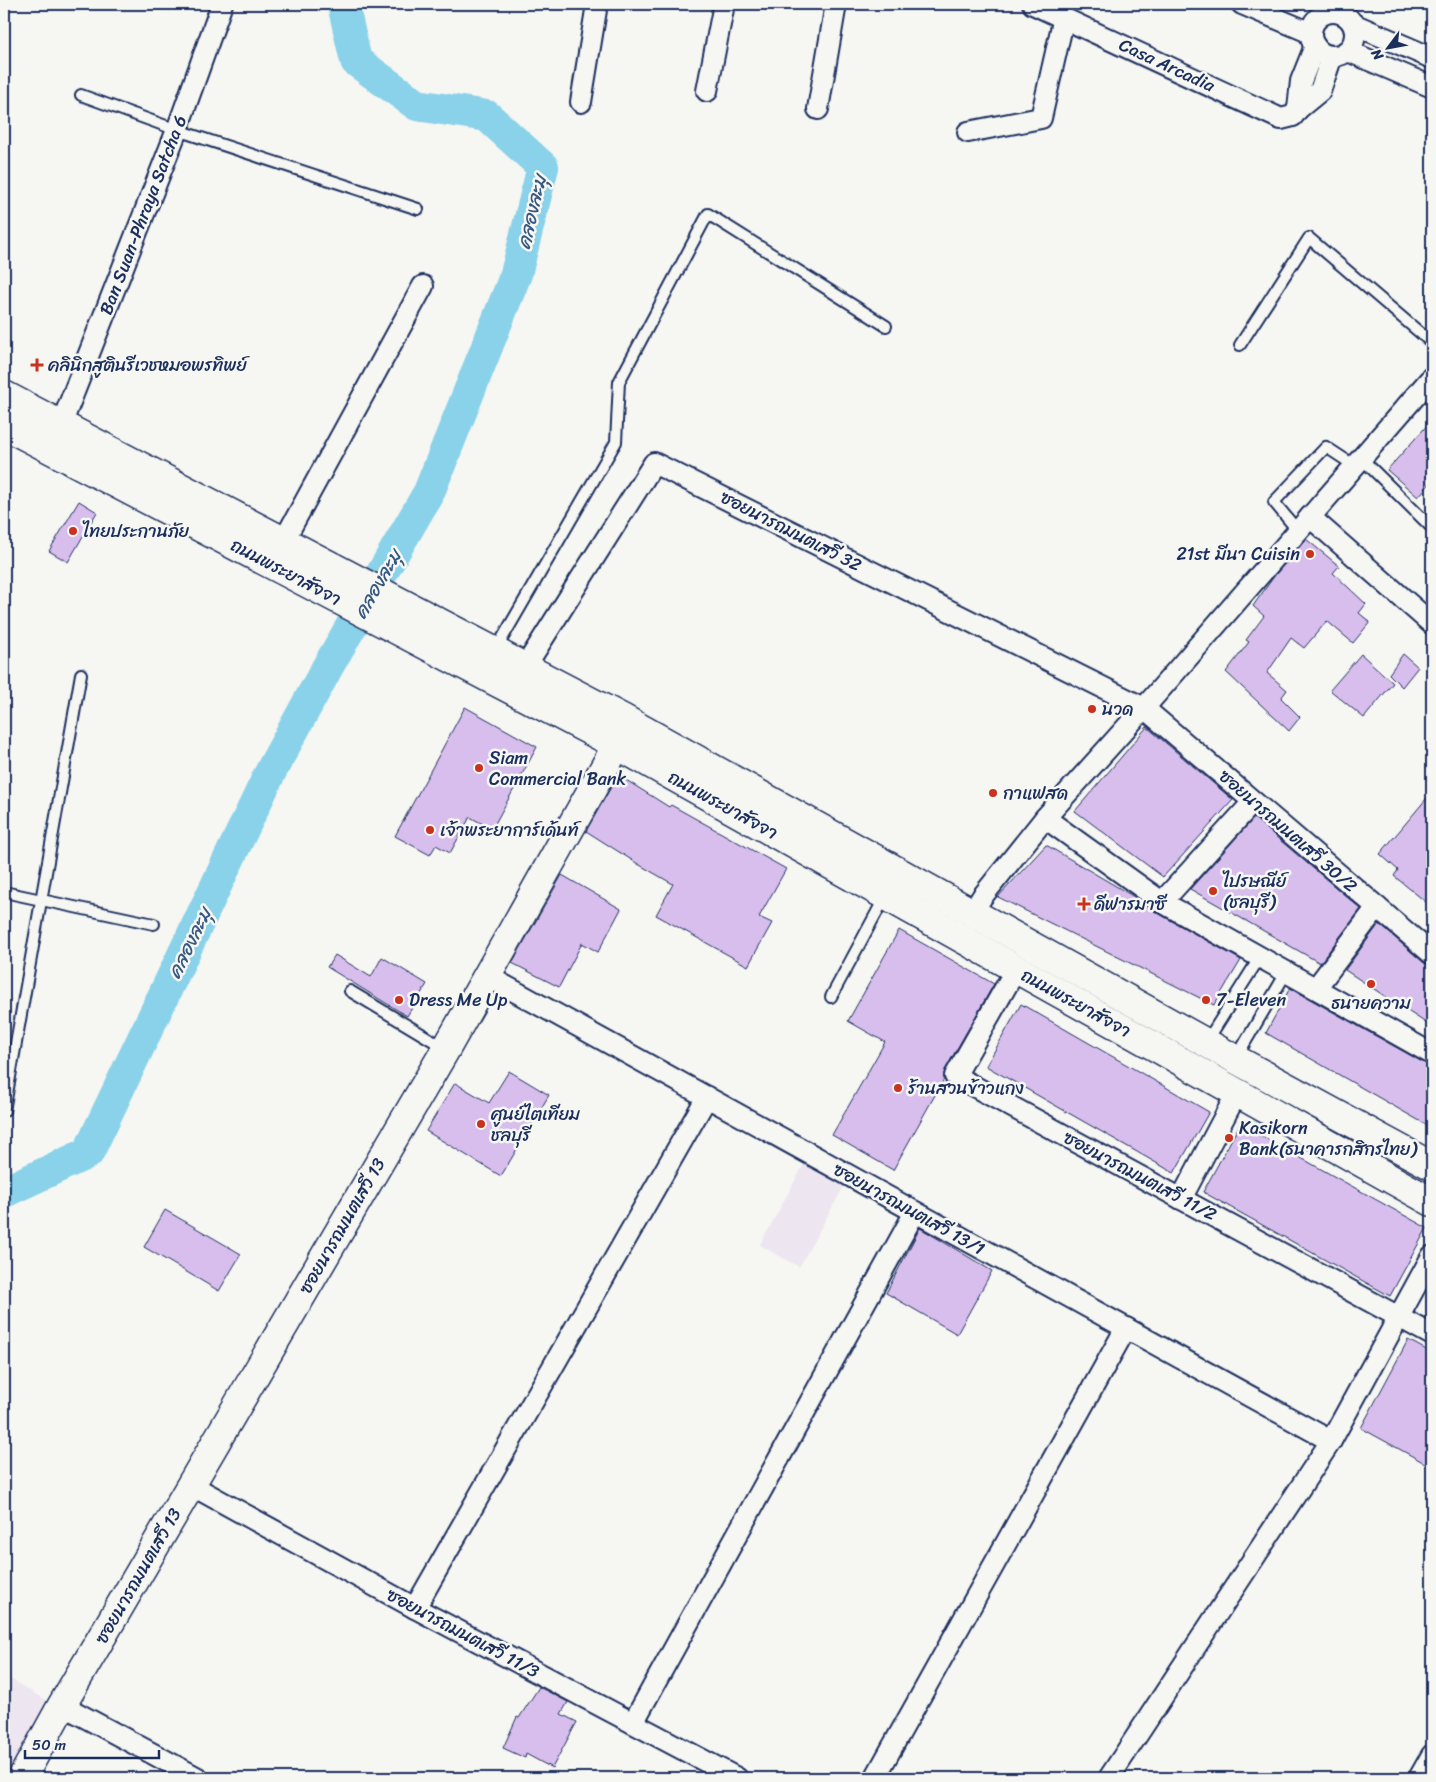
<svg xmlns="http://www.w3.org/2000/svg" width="1436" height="1782" font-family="Sriracha,'Playpen Sans Thai',sans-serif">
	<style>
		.built { fill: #ede5f0 }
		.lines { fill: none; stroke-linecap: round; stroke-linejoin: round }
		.river { stroke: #89d2ea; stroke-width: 32 }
		.building { fill: #d8beed; stroke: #1b2f5e }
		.lane-casing { stroke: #1b2f5e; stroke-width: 14 }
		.street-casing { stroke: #1b2f5e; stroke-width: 24 }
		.secondary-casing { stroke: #1b2f5e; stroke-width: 31 }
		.lane { stroke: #f6f6f2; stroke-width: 10 }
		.street { stroke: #f6f6f2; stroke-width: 20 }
		.secondary { stroke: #f6f6f2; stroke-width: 28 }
		.poi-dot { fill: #c8321e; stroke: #f6f6f2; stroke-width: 2 }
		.labels { text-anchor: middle; stroke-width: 5; stroke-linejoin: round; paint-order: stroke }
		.street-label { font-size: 18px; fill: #1b2f5e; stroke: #f6f6f2 }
		.poi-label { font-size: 18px; fill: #1b2f5e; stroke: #f6f6f2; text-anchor: start }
		.water-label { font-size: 19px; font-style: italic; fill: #365881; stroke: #f6f6f2 }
	</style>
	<rect width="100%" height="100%" fill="#f6f6f2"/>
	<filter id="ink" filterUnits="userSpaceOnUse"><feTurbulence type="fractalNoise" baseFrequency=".02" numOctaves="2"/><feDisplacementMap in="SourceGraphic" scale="10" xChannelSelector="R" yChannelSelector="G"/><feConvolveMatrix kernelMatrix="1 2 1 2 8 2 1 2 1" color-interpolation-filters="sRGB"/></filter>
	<g filter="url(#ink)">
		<g class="built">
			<polygon points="804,1164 844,1186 799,1267 760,1245"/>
			<polygon points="4,1675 52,1704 6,1778 4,1778"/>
		</g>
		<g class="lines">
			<polyline class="river" points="4,1192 88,1153 271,771 327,668 429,492 516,274 543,167 487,116 417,105 356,61 343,4"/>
		</g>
		<g class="building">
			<polygon points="1432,420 1432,481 1418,497 1387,470"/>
			<polygon points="79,501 97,512 68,562 49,551"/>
			<polygon points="1306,539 1339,566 1333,573 1366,604 1359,613 1370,622 1353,643 1327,621 1304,648 1291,638 1267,673 1287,690 1281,698 1300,717 1289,731 1226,672 1249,642 1246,640 1264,616 1253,606 1275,575"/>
			<polygon points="1361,654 1393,683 1364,718 1330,690"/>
			<polygon points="1403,654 1418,667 1402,687 1389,674"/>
			<polygon points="465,707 537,747 492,829 470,817 450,853 436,845 430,855 395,836"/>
			<polygon points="1147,727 1233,800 1163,877 1075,811"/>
			<polygon points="618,775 669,807 671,805 786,869 759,917 772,923 748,966 656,915 673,884 638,864 586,831"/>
			<polygon points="1432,792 1432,907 1394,876 1398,870 1380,854"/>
			<polygon points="1254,818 1361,909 1320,963 1190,889"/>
			<polygon points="1046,845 1131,895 1156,912 1241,960 1214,1005 998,897"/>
			<polygon points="562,875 621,909 598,952 582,943 559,987 512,963"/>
			<polygon points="1379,924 1424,963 1432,966 1432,1027 1345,970"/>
			<polygon points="899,930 994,984 945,1070 944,1079 893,1170 832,1135 885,1042 848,1021"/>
			<polygon points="335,955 371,977 382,957 427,984 407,1016 327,967"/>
			<polygon points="1290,988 1426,1064 1432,1066 1432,1128 1266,1033"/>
			<polygon points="1021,1004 1209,1112 1174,1173 986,1066"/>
			<polygon points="509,1071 549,1095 501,1176 426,1131 455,1083 489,1103"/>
			<polygon points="1240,1124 1427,1228 1390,1296 1203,1192"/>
			<polygon points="165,1210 241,1254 219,1291 144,1247"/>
			<polygon points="920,1228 992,1271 957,1334 886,1293"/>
			<polygon points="1408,1340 1432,1353 1432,1467 1361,1428"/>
			<polygon points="539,1687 568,1702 561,1714 577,1722 552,1768 526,1754 525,1758 503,1748 517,1717 519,1718"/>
		</g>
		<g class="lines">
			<defs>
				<g id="lane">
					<polyline points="81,95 177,130 418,209"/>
					<polyline points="1240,345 1309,238 1432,343"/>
					<polyline points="1361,458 1430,526 1432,525"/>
					<polyline points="1298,531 1274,502 1326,447 1355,466"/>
					<polyline points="495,651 616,442 619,382 708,214 886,326"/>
					<polyline points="4,892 154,924"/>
					<polyline points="350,991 445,1048"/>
					<polyline points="831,997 885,897"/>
					<polyline points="1207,1041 1260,957"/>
					<polyline points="1236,1058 1286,973"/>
					<polyline points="4,1111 81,674"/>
				</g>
				<g id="street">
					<polyline points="1033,4 1281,119 1293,116 1298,109 1320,91 1332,56"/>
					<polyline points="1242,4 1311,33"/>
					<circle cx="1333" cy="34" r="22"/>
					<polyline points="1353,24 1432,58"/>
					<polyline points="1348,51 1432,87"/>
					<polyline points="707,91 724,4"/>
					<polyline points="581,102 597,4"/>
					<polyline points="818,109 836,4"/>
					<polyline points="1298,109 1301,81 1315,46"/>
					<polyline points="968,132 1041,118 1064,17"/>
					<polyline points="61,425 177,130 222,4"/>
					<polyline points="1310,517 1432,624"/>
					<polyline points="283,542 423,286"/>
					<polyline points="525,667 654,463 1144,708 1432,954"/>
					<polyline points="1045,818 1162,902 1432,1054"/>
					<polyline points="1162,902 1253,802"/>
					<polyline points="972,913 982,897 1045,818 1144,708 1432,377"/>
					<polyline points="1016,969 955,1076 1432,1335"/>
					<polyline points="487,976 1331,1441"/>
					<polyline points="1316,988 1377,907"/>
					<polyline points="1181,1199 1237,1093"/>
					<polyline points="191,1485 415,1608 737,1778"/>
					<polyline points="415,1608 707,1097"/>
					<polyline points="62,1705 198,1778"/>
					<polyline points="633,1723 915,1212"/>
					<polyline points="875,1778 1126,1328"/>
					<polyline points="1109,1778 1331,1441 1432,1256"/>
					<polyline points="1419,1778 1432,1755"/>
				</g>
				<g id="secondary">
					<polyline points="4,395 624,719 1235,1059 1432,1166"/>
					<polyline points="4,425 617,745 1432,1202"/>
					<polyline points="22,1778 62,1705 446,1049 617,745"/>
				</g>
			</defs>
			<use href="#lane" class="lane-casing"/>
			<use href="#street" class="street-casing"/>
			<use href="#secondary" class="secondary-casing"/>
			<use href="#lane" class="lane"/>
			<use href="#street" class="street"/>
			<use href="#secondary" class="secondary"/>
		</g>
	</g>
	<g class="poi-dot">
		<path d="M34.5 357.5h5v5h5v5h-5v5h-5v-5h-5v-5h5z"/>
		<circle cx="73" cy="531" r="5"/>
		<circle cx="1310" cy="554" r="5"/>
		<circle cx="1092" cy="709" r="5"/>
		<circle cx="479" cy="768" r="5"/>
		<circle cx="993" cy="793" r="5"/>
		<circle cx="430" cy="830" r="5"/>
		<circle cx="1213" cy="891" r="5"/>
		<path d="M1081.5 896.5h5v5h5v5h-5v5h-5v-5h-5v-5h5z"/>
		<circle cx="1371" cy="984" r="5"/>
		<circle cx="399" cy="1000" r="5"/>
		<circle cx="1206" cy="1000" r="5"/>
		<circle cx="898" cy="1088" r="5"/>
		<circle cx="481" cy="1124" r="5"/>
		<circle cx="1229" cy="1138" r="5"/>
	</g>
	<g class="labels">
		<g class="street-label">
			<text transform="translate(1167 65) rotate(25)" y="6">Casa Arcadia</text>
			<text transform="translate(143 215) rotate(-69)" y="6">Ban Suan-Phraya Satcha 6</text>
			<text transform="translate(791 531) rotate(27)" y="6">ซอยนารถมนตเสวี 32</text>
			<text transform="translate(286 572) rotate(28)" y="6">ถนนพระยาสัจจา</text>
			<text transform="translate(723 805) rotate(29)" y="6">ถนนพระยาสัจจา</text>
			<text transform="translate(1288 831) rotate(41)" y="6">ซอยนารถมนตเสวี 30/2</text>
			<text transform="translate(1076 1003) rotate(29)" y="6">ถนนพระยาสัจจา</text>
			<text transform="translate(1140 1176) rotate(28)" y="6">ซอยนารถมนตเสวี 11/2</text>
			<text transform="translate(909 1209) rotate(29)" y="6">ซอยนารถมนตเสวี 13/1</text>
			<text transform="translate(342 1226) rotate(-60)" y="6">ซอยนารถมนตเสวี 13</text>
			<text transform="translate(138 1576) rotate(-60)" y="6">ซอยนารถมนตเสวี 13</text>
			<text transform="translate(463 1633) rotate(28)" y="6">ซอยนารถมนตเสวี 11/3</text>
		</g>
		<g class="poi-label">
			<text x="48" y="371">คลินิกสูตินรีเวชหมอพรทิพย์</text>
			<text x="83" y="537">ไทยประกานภัย</text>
			<text x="1300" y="560" text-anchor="end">21st มีนา Cuisin</text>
			<text x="1102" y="715">นวด</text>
			<text x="489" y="764">Siam<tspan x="489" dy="21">Commercial Bank</tspan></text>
			<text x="1003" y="799">กาแฟสด</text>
			<text x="440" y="836">เจ้าพระยาการ์เด้นท์</text>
			<text x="1223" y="887">ไปรษณีย์<tspan x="1223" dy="21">(ชลบุรี)</tspan></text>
			<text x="1094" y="910">ดีฟารมาซี</text>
			<text x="409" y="1006">Dress Me Up</text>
			<text x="1216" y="1006">7-Eleven</text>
			<text x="1371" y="1009" text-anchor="middle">ธนายความ</text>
			<text x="908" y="1094">ร้านสวนข้าวแกง</text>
			<text x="491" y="1120">ศูนย์ไตเทียม<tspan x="491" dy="21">ชลบุรี</tspan></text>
			<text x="1239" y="1134">Kasikorn<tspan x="1239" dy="21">Bank(ธนาคารกสิกรไทย)</tspan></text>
		</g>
		<g class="water-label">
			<text transform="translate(531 212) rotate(-77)" y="7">คลองละมุ</text>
			<text transform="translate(377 584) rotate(-60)" y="7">คลองละมุ</text>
			<text transform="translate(189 943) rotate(-64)" y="7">คลองละมุ</text>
		</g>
	</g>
	<rect width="1436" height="1782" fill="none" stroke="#f6f6f2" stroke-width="20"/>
	<rect x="10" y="10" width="1416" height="1762" fill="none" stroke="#1b2f5e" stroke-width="2" filter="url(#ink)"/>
	<g transform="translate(1388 48) rotate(238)" stroke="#f6f6f2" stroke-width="4" paint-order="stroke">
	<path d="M0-4L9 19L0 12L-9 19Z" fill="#1b2f5e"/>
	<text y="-8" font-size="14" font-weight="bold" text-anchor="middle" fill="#1b2f5e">N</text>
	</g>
	<path d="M25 1750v8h134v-8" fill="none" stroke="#1b2f5e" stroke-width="2.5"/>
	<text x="32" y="1750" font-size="15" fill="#1b2f5e" stroke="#f6f6f2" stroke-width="4" paint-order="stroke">50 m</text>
</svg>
